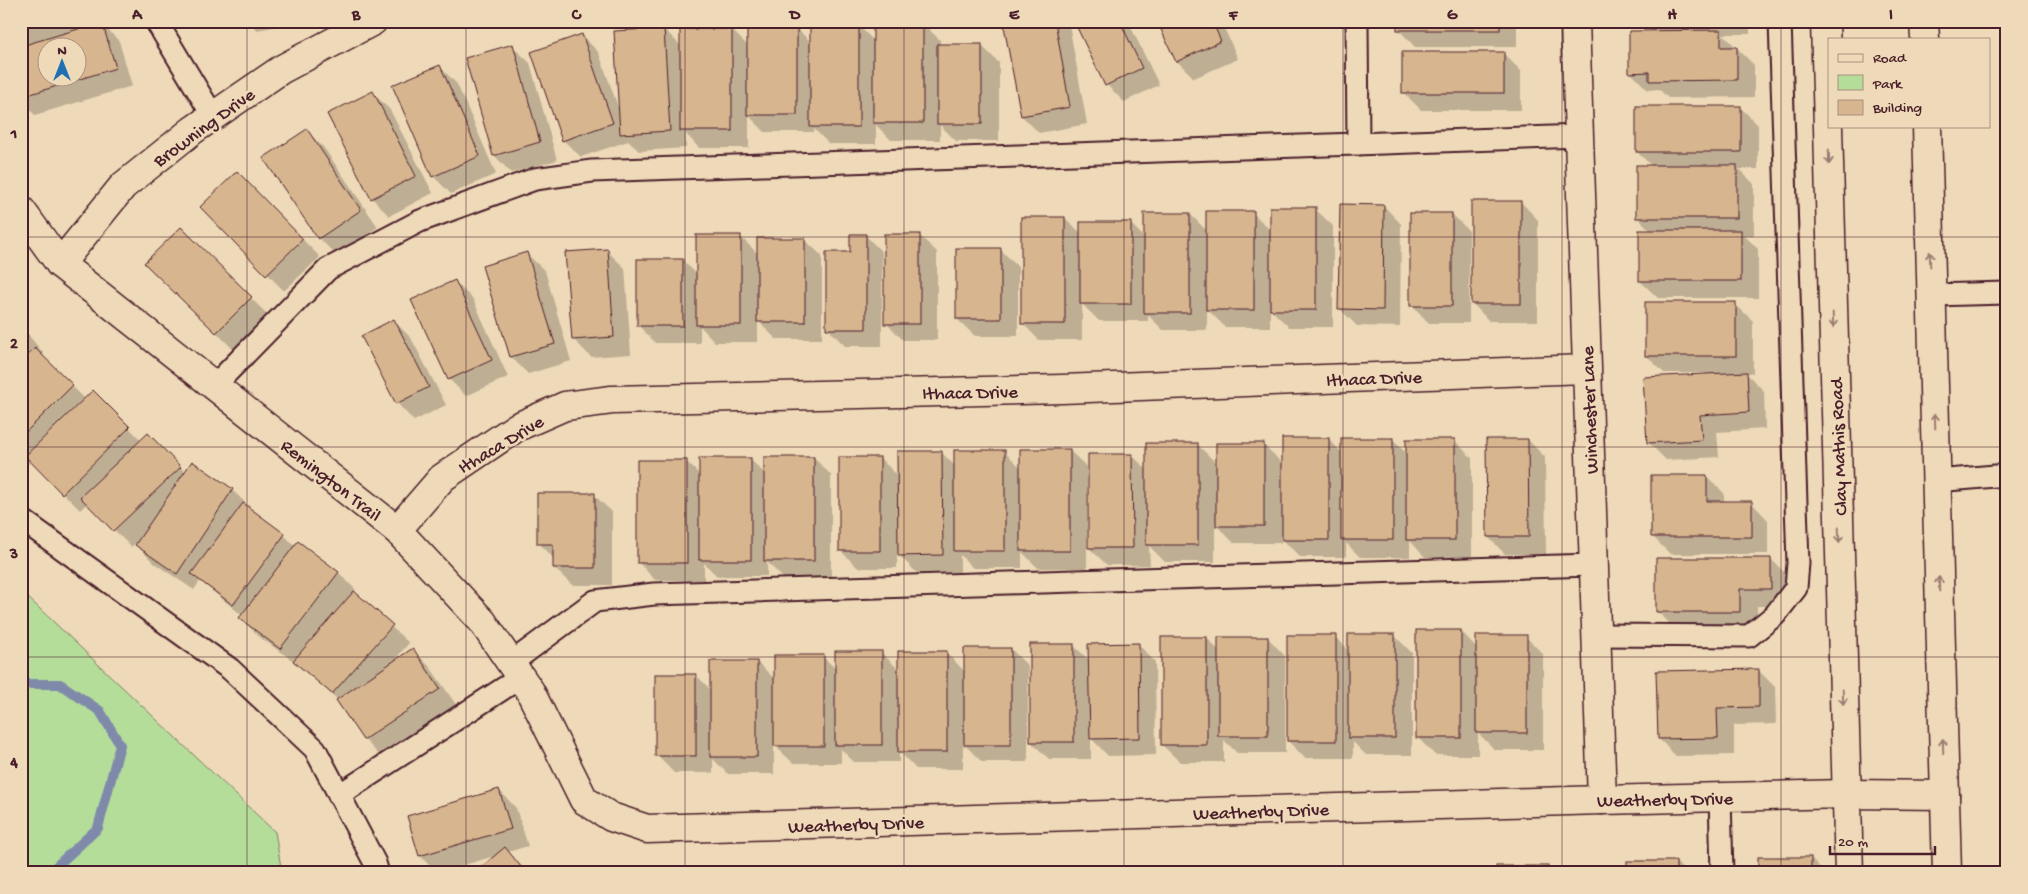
<svg xmlns="http://www.w3.org/2000/svg" width="2028" height="894" font-family="'Gochi Hand',sans-serif">
	<style>
		.green { fill: #b4dd9a; stroke: #7f7e62 }
		.shadow { fill: #0003; fill-rule: evenodd }
		.lines { fill: none; stroke-linecap: round; stroke-linejoin: round }
		.stream { stroke: #7f8aaa; stroke-width: 10 }
		.building { fill: #d7b58e; stroke: #4a1f2b; fill-rule: evenodd }
		.lane-casing { stroke: #4a1f2b; stroke-width: 25 }
		.street-casing { stroke: #4a1f2b; stroke-width: 31 }
		.secondary-casing { stroke: #4a1f2b; stroke-width: 31 }
		.lane { stroke: #eedab8; stroke-width: 21 }
		.street { stroke: #eedab8; stroke-width: 28 }
		.secondary { stroke: #eedab8; stroke-width: 28 }
		.oneway { stroke: #9c7c72 }
		.grid { fill: none; stroke: #4a1f2b; stroke-width: 1; stroke-opacity: 0.55 }
		.labels { text-anchor: middle; stroke-width: 5; stroke-linejoin: round; paint-order: stroke }
		.street-label { font-size: 19px; fill: #4a1f2b; stroke: #eedab8 }
		.neatline { fill: none; stroke: #4a1f2b; stroke-width: 2 }
		.grid-label { font-size: 16px; text-anchor: middle; font-weight: bold; fill: #4a1f2b }
	</style>
	<rect width="100%" height="100%" fill="#eedab8"/>
	<filter id="ink" filterUnits="userSpaceOnUse"><feTurbulence type="fractalNoise" baseFrequency=".02" numOctaves="2"/><feDisplacementMap in="SourceGraphic" scale="10" xChannelSelector="R" yChannelSelector="G"/><feConvolveMatrix kernelMatrix="1 2 1 2 8 2 1 2 1" color-interpolation-filters="sRGB"/></filter>
	<g filter="url(#ink)">
		<polygon class="green" points="21,591 275,832 282,873 21,873"/>
		<g class="shadow">
			<path d="M21 21H108L109 25 104 26 119 41 132 86 35 115 21 101ZM48 48H78V78H48Z"/>
			<polygon points="248,21 294,21 295,23 257,30"/>
			<polygon points="1004,21 1065,21 1069,24 1087,124 1039,133 1022,116"/>
			<polygon points="1076,21 1128,21 1159,85 1124,102 1107,85"/>
			<polygon points="1159,21 1221,21 1238,59 1194,78 1177,61"/>
			<polygon points="1398,21 1517,21 1517,47 1415,47 1398,29"/>
			<polygon points="1641,21 1750,21 1750,34 1723,34 1754,65 1754,97 1668,98 1659,89 1648,90 1630,72 1652,32"/>
			<polygon points="922,23 940,40 940,46 982,46 999,63 999,141 956,141 940,125 940,140 891,140 876,125 876,144 829,144 814,129 814,132 765,132 749,116 749,148 699,148 686,134 686,148 639,151 628,141 581,157 563,140 582,35 599,53 619,110 664,29 682,47 732,30 748,46 796,28 812,43 859,26 874,41"/>
			<polygon points="512,46 530,63 557,160 511,173 494,155"/>
			<polygon points="1503,53 1521,71 1521,110 1421,110 1403,92"/>
			<polygon points="439,66 457,84 496,174 451,194 433,176"/>
			<polygon points="373,93 390,110 433,193 389,216 372,198"/>
			<polygon points="1740,107 1758,125 1758,169 1739,169 1754,184 1754,235 1744,235 1758,249 1758,298 1658,298 1640,281 1651,231 1637,217 1652,166 1637,152"/>
			<polygon points="307,131 324,148 378,227 336,255 319,238"/>
			<polygon points="237,173 320,257 284,291 202,207"/>
			<polygon points="1521,202 1538,220 1538,321 1489,321 1472,303"/>
			<polygon points="1384,206 1401,224 1400,327 1357,326 1340,309"/>
			<polygon points="1315,209 1333,226 1333,327 1289,327 1270,309 1270,327 1225,327 1207,309 1207,330 1163,330 1148,315 1148,321 1099,321 1082,304 1082,340 1039,340 1022,323 1065,218 1082,234 1130,223 1145,238 1190,214 1207,231 1253,213 1271,231"/>
			<polygon points="1452,214 1469,231 1469,323 1429,323 1411,305"/>
			<polygon points="181,229 268,315 234,350 146,263"/>
			<polygon points="865,235 882,252 882,346 845,346 827,328 851,254"/>
			<polygon points="919,235 937,252 937,340 903,340 886,323"/>
			<polygon points="741,237 759,255 804,239 822,256 822,339 776,339 758,321 758,342 715,342 700,326 700,343 655,343 638,325 682,260 698,275"/>
			<polygon points="1000,249 1018,267 1018,336 975,336 957,319"/>
			<polygon points="607,251 625,268 631,354 591,357 573,339"/>
			<polygon points="527,254 545,271 571,361 528,374 511,357"/>
			<polygon points="455,282 473,299 508,377 466,396 449,379"/>
			<polygon points="1735,304 1753,321 1753,373 1746,373 1764,391 1765,429 1717,432 1719,457 1666,460 1648,442 1706,373 1664,373 1647,356"/>
			<polygon points="394,321 411,338 446,405 414,421 397,403"/>
			<polygon points="21,326 44,354 42,356 85,399 93,391 142,441 166,452 186,473 192,463 232,490 250,507 248,509 284,535 296,547 299,543 339,573 356,590 354,593 409,643 392,663 413,650 430,667 457,706 381,757 364,739 338,700 299,665 258,636 241,618 243,616 200,581 194,590 154,563 137,545 139,540 131,547 88,503 80,510 31,461 24,468 21,465"/>
			<polygon points="1329,439 1342,453 1392,439 1407,454 1454,440 1472,458 1472,557 1425,557 1410,541 1410,557 1360,557 1346,543 1346,557 1300,557 1281,538 1281,543 1234,543 1215,524 1215,562 1165,562 1149,546 1150,565 1107,565 1089,548 1132,455 1148,471 1198,445 1217,464 1264,445 1283,464"/>
			<polygon points="1528,440 1545,457 1546,554 1505,554 1488,537"/>
			<polygon points="1069,450 1087,467 1087,568 1038,568 1022,552 1022,568 973,568 960,555 960,572 917,573 897,553 897,568 858,568 841,551 880,458 898,476 941,452 956,467 1004,451 1021,468"/>
			<polygon points="814,458 831,475 831,578 783,578 767,562 767,576 717,576 704,563 704,580 655,580 638,562 686,461 700,475 750,459 765,474"/>
			<polygon points="1706,476 1724,493 1724,502 1751,502 1768,520 1768,554 1670,554 1652,536"/>
			<polygon points="594,495 612,512 612,585 572,585 554,568 554,559 539,543"/>
			<polygon points="1771,559 1788,576 1788,606 1757,606 1757,629 1675,629 1658,612"/>
			<polygon points="1461,631 1477,648 1526,637 1543,654 1543,750 1495,750 1478,733 1478,755 1435,755 1418,738"/>
			<polygon points="1395,636 1412,653 1412,755 1366,755 1353,742 1353,758 1305,758 1288,741 1335,637 1349,650"/>
			<polygon points="1207,638 1219,651 1268,638 1285,656 1285,753 1237,753 1224,740 1224,762 1180,762 1162,745"/>
			<polygon points="1138,644 1155,662 1156,755 1108,756 1091,738 1091,759 1049,759 1031,742 1073,645 1090,661"/>
			<polygon points="1011,649 1028,666 1028,762 982,762 963,743 963,769 916,769 899,751 899,762 854,762 841,749 841,763 793,763 774,745 774,774 728,774 713,759 713,773 674,773 657,755 696,675 711,690 757,662 776,680 823,657 837,670 881,652 899,670 946,652 965,672"/>
			<polygon points="1758,670 1775,687 1776,724 1734,725 1734,755 1676,756 1659,739"/>
			<polygon points="499,790 516,808 528,846 508,852 528,873 476,873 498,855 437,873 420,856"/>
			<polygon points="1811,858 1825,873 1759,873"/>
			<polygon points="1676,862 1686,873 1628,873"/>
		</g>
		<g class="lines">
			<polyline class="stream" points="21,680 28,684 60,684 100,711 120,745 98,828 49,873"/>
		</g>
		<g class="building">
			<polygon points="1003,21 1055,21 1070,107 1021,116"/>
			<polygon points="1074,21 1120,21 1142,68 1105,86"/>
			<polygon points="1157,21 1212,21 1221,41 1176,62"/>
			<rect x="1397" y="21" width="103" height="9"/>
			<path d="M102 22 116 68 21 97V46ZM48 48H78V78H48Z"/>
			<rect x="873" y="22" width="50" height="101"/>
			<rect x="810" y="24" width="49" height="103"/>
			<rect x="747" y="27" width="50" height="88"/>
			<polygon points="664,28 670,131 620,134 614,31"/>
			<rect x="680" y="29" width="52" height="102"/>
			<polygon points="1721,30 1721,47 1737,47 1737,80 1649,81 1649,72 1629,73 1629,31"/>
			<polygon points="582,34 613,123 562,141 531,52"/>
			<polygon points="513,44 540,142 493,156 465,58"/>
			<rect x="937" y="44" width="45" height="80"/>
			<rect x="1402" y="52" width="102" height="41"/>
			<polygon points="440,65 480,156 432,177 392,85"/>
			<polygon points="373,91 416,176 371,199 327,114"/>
			<rect x="1636" y="106" width="105" height="46"/>
			<polygon points="307,129 361,210 318,239 263,158"/>
			<rect x="1636" y="165" width="101" height="53"/>
			<polygon points="237,171 303,239 266,275 200,207"/>
			<rect x="1471" y="201" width="50" height="103"/>
			<polygon points="1340,204 1384,205 1383,310 1338,309"/>
			<rect x="1270" y="207" width="46" height="103"/>
			<rect x="1206" y="211" width="48" height="99"/>
			<rect x="1144" y="213" width="46" height="100"/>
			<rect x="1410" y="213" width="42" height="93"/>
			<rect x="1021" y="217" width="44" height="107"/>
			<rect x="1080" y="222" width="51" height="82"/>
			<polygon points="181,227 252,297 216,333 144,263"/>
			<rect x="1639" y="230" width="102" height="51"/>
			<polygon points="850,234 866,234 866,329 826,329 826,252 850,252"/>
			<rect x="884" y="234" width="36" height="90"/>
			<rect x="696" y="235" width="45" height="90"/>
			<rect x="757" y="238" width="48" height="84"/>
			<rect x="956" y="248" width="45" height="71"/>
			<polygon points="608,249 614,337 572,340 565,252"/>
			<polygon points="527,252 555,344 510,357 482,266"/>
			<rect x="637" y="259" width="46" height="67"/>
			<polygon points="455,280 492,360 448,380 411,300"/>
			<rect x="1645" y="302" width="91" height="54"/>
			<polygon points="394,319 429,387 396,404 361,336"/>
			<polygon points="21,328 28,336 21,342"/>
			<polygon points="35,348 73,385 21,437 21,362"/>
			<polygon points="1747,372 1749,412 1700,415 1702,440 1647,443 1643,377"/>
			<polygon points="93,390 130,427 62,494 25,456"/>
			<polygon points="148,433 181,467 113,531 80,497"/>
			<rect x="1282" y="438" width="47" height="102"/>
			<rect x="1341" y="438" width="52" height="102"/>
			<rect x="1406" y="439" width="49" height="101"/>
			<polygon points="1486,439 1528,439 1529,537 1487,537"/>
			<rect x="1146" y="443" width="52" height="102"/>
			<rect x="1216" y="443" width="48" height="83"/>
			<rect x="1020" y="449" width="50" height="102"/>
			<rect x="954" y="450" width="51" height="101"/>
			<polygon points="897,451 942,451 943,555 898,556"/>
			<polygon points="1088,454 1132,454 1133,548 1088,548"/>
			<rect x="764" y="457" width="50" height="104"/>
			<rect x="839" y="457" width="41" height="94"/>
			<rect x="699" y="458" width="52" height="102"/>
			<rect x="637" y="460" width="50" height="103"/>
			<polygon points="192,461 233,489 177,574 135,545"/>
			<polygon points="1651,475 1707,475 1707,501 1752,501 1752,537 1651,537"/>
			<polygon points="537,493 595,493 595,568 553,568 553,544 537,544"/>
			<polygon points="243,503 285,534 233,605 191,574"/>
			<polygon points="298,541 339,572 280,649 239,618"/>
			<polygon points="1656,558 1771,558 1771,589 1740,589 1740,612 1656,612"/>
			<polygon points="354,591 393,625 332,694 293,661"/>
			<rect x="1416" y="630" width="45" height="108"/>
			<rect x="1348" y="634" width="47" height="104"/>
			<rect x="1287" y="635" width="49" height="106"/>
			<rect x="1476" y="635" width="51" height="98"/>
			<rect x="1161" y="637" width="46" height="108"/>
			<rect x="1218" y="637" width="50" height="99"/>
			<polygon points="1139,643 1140,738 1090,739 1088,644"/>
			<rect x="1030" y="644" width="44" height="98"/>
			<polygon points="413,648 440,689 363,740 336,700"/>
			<rect x="964" y="648" width="47" height="97"/>
			<rect x="835" y="651" width="47" height="94"/>
			<rect x="898" y="651" width="49" height="101"/>
			<rect x="774" y="655" width="50" height="91"/>
			<rect x="710" y="661" width="47" height="96"/>
			<polygon points="1759,669 1759,707 1717,708 1718,738 1658,739 1656,671"/>
			<rect x="655" y="674" width="41" height="82"/>
			<polygon points="499,789 511,829 419,856 407,816"/>
			<polygon points="505,847 526,873 474,873"/>
			<rect x="1758" y="857" width="53" height="16"/>
			<rect x="1627" y="861" width="49" height="12"/>
			<rect x="1496" y="866" width="52" height="7"/>
			<rect x="1435" y="869" width="42" height="4"/>
			<rect x="1369" y="870" width="50" height="3"/>
		</g>
		<g class="lines">
			<defs>
				<g id="lane">
					<polyline points="156,21 213,116"/>
					<polyline points="1357,21 1358,144"/>
					<polyline points="1931,295 2007,293"/>
					<polyline points="214,386 328,269 420,221 535,179 592,171 1579,136"/>
					<polyline points="1936,481 2007,475"/>
					<polyline points="21,519 230,669 315,749 375,863 378,873"/>
					<polyline points="1596,635 1749,636 1775,615 1796,588 1798,563 1780,21"/>
					<polyline points="511,663 595,601 654,594 1593,565"/>
					<polyline points="339,795 521,677"/>
					<polyline points="1720,797 1722,873"/>
				</g>
				<g id="street">
					<polyline points="1575,21 1602,800"/>
					<polyline points="21,210 60,264 397,530 482,621 530,691 584,800 611,817 647,829 1602,800 1846,794 1945,795"/>
					<polyline points="60,264 123,186 193,130 282,69 373,21"/>
					<polyline points="397,530 442,478 517,427 565,406 612,400 1062,389 1586,369"/>
				</g>
				<g id="secondary">
					<polyline points="1825,21 1849,873"/>
					<polyline points="1924,21 1925,39"/>
					<polyline points="1927,126 1947,873"/>
				</g>
			</defs>
			<use href="#lane" class="lane-casing"/>
			<use href="#street" class="street-casing"/>
			<use href="#secondary" class="secondary-casing"/>
			<use href="#lane" class="lane"/>
			<use href="#street" class="street"/>
			<use href="#secondary" class="secondary"/>
		</g>
		<defs><path id="oneway-shaft" d="M-6 0H5M1.5-3L5.5 0L1.5 3" fill="none" stroke-width="1.6" stroke-linecap="round" stroke-linejoin="round" transform="scale(1.25)"/></defs>
		<g class="oneway">
			<use href="#oneway-shaft" transform="translate(1829 157) rotate(88)"/>
			<use href="#oneway-shaft" transform="translate(1930 259) rotate(-92)"/>
			<use href="#oneway-shaft" transform="translate(1833 320) rotate(88)"/>
			<use href="#oneway-shaft" transform="translate(1935 421) rotate(-92)"/>
			<use href="#oneway-shaft" transform="translate(1839 535) rotate(88)"/>
			<use href="#oneway-shaft" transform="translate(1939 584) rotate(-92)"/>
			<use href="#oneway-shaft" transform="translate(1843 697) rotate(88)"/>
			<use href="#oneway-shaft" transform="translate(1943 746) rotate(-92)"/>
		</g>
	</g>
	<path class="grid" d="M247 21V873M466 21V873M685 21V873M904 21V873M1124 21V873M1343 21V873M1562 21V873M1781 21V873M21 237H2007M21 447H2007M21 657H2007"/>
	<g class="labels">
		<g class="street-label">
			<text transform="translate(203 126) rotate(-36)" y="7">Browning Drive</text>
			<text transform="translate(1374 377) rotate(-2)" y="7">Ithaca Drive</text>
			<text transform="translate(970 391) rotate(-1)" y="7">Ithaca Drive</text>
			<text transform="translate(1588 410) rotate(-92)" y="7">Winchester Lane</text>
			<text transform="translate(500 443) rotate(-31)" y="7">Ithaca Drive</text>
			<text transform="translate(1837 447) rotate(-92)" y="7">Clay Mathis Road</text>
			<text transform="translate(332 479) rotate(38)" y="7">Remington Trail</text>
			<text transform="translate(1665 798) rotate(-1)" y="7">Weatherby Drive</text>
			<text transform="translate(1261 810) rotate(-2)" y="7">Weatherby Drive</text>
			<text transform="translate(856 823) rotate(-2)" y="7">Weatherby Drive</text>
		</g>
	</g>
	<rect width="2028" height="894" fill="none" stroke="#eedab8" stroke-width="55"/>
	<rect x="1828" y="38" width="162" height="90" fill="#eedab8" stroke="#ac8f80"/>
	<rect x="1838" y="54" width="25" height="8" fill="#eedab8" stroke="#ac8f80"/>
	<text x="1873" y="62" font-size="15" fill="#4a1f2b">Road</text>
	<rect x="1838" y="75" width="25" height="15" fill="#b4dd9a" stroke="#ac8f80"/>
	<text x="1873" y="88" font-size="15" fill="#4a1f2b">Park</text>
	<rect x="1838" y="100" width="25" height="15" fill="#d7b58e" stroke="#ac8f80"/>
	<text x="1873" y="112" font-size="15" fill="#4a1f2b">Building</text>
	<g transform="translate(62 62)"><circle r="24" fill="#eedab8" stroke="#ac8f80"/>
	<path d="M0-4L9 19L0 12L-9 19Z" fill="#1f6fb2"/>
	<text y="-8" font-size="14" font-weight="bold" text-anchor="middle" fill="#4a1f2b">N</text>
	</g>
	<path d="M1830 846v8h105v-8" fill="none" stroke="#4a1f2b" stroke-width="2.5"/>
	<text x="1838" y="846" font-size="15" fill="#4a1f2b" stroke="#eedab8" stroke-width="4" paint-order="stroke">20 m</text>
	<rect x="28" y="28" width="1972" height="838" class="neatline"/>
	<g class="grid-label">
		<text x="137" y="19">A</text>
		<text x="356" y="19">B</text>
		<text x="576" y="19">C</text>
		<text x="795" y="19">D</text>
		<text x="1014" y="19">E</text>
		<text x="1233" y="19">F</text>
		<text x="1452" y="19">G</text>
		<text x="1672" y="19">H</text>
		<text x="1891" y="19">I</text>
		<text x="14" y="138">1</text>
		<text x="14" y="348">2</text>
		<text x="14" y="558">3</text>
		<text x="14" y="767">4</text>
	</g>
</svg>
